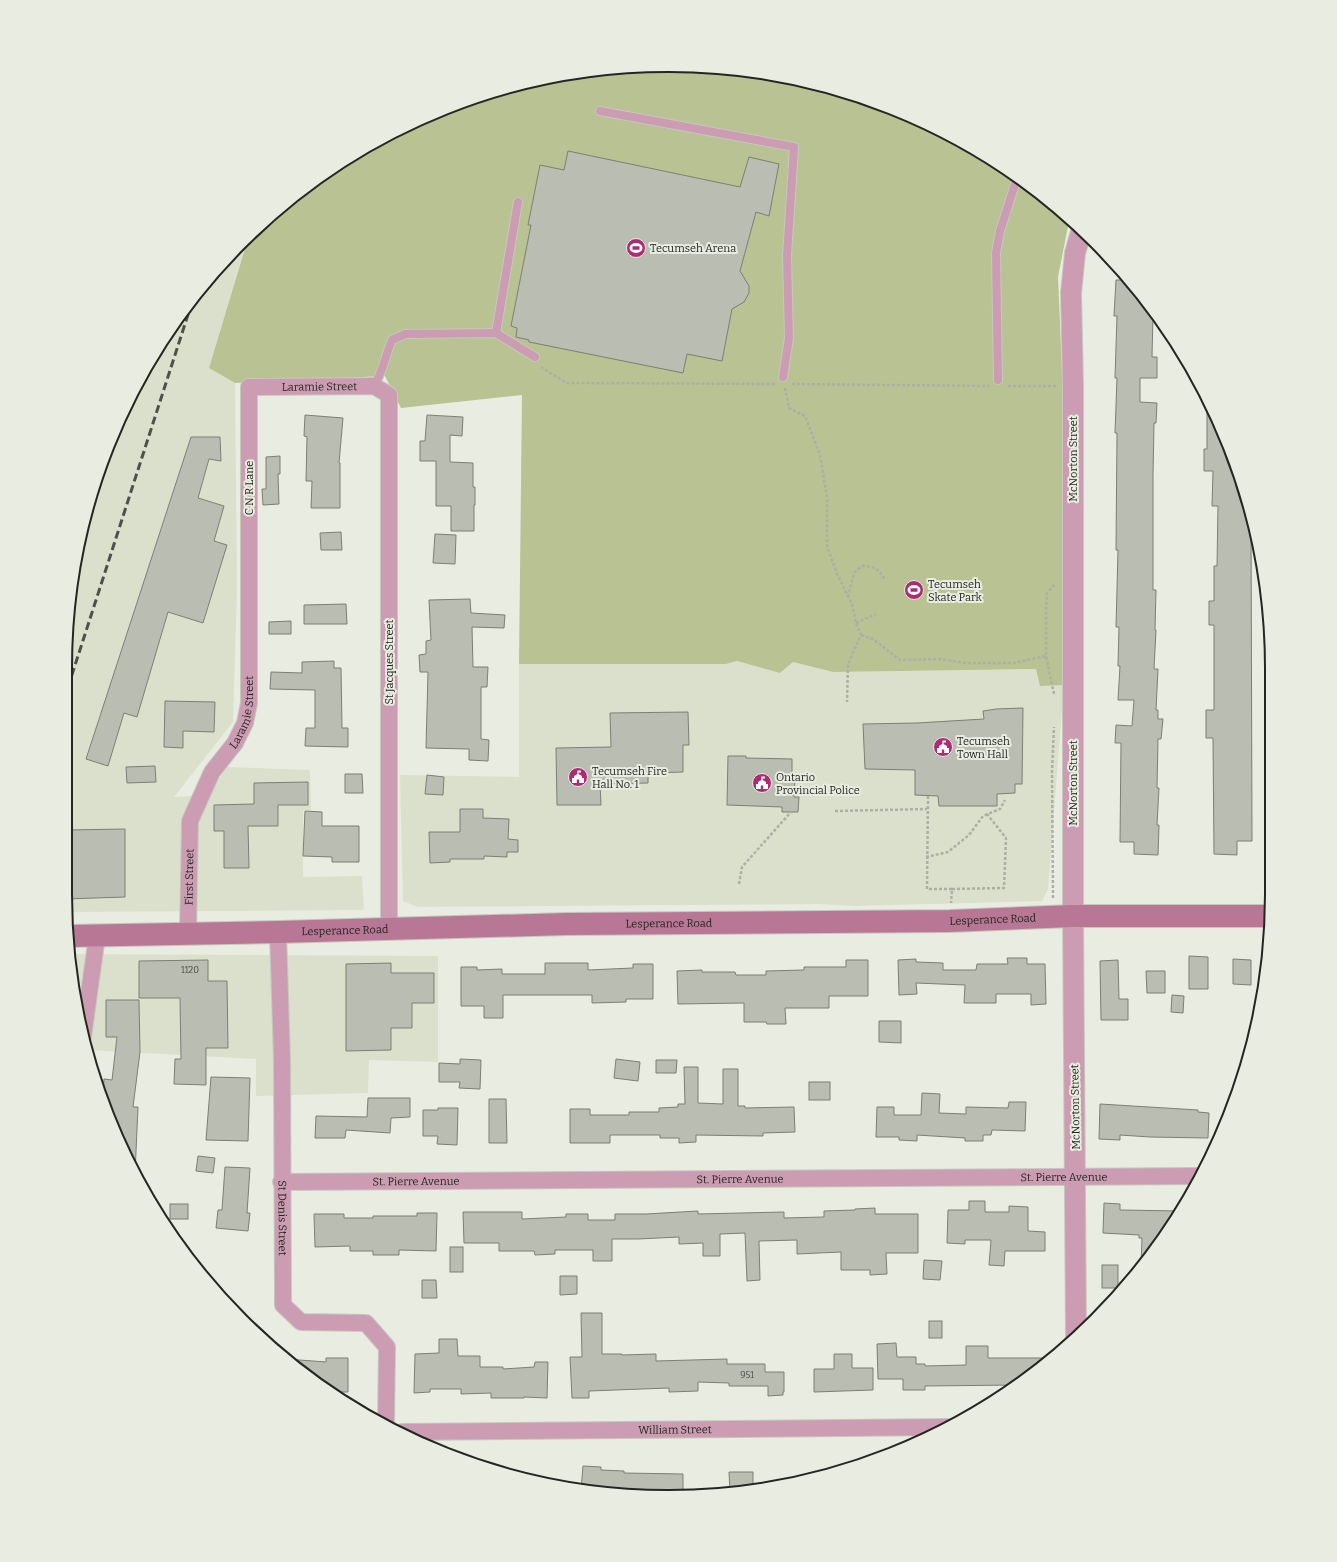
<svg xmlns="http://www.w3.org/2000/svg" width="1337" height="1562" font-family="Bitter,serif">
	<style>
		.built { fill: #dbe0cc }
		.green { fill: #b8c293 }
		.building { fill: #babdb1; stroke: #7c7f74 }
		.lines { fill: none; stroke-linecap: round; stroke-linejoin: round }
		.service-casing { stroke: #c6c8be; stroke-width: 10 }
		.minor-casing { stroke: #c6c8be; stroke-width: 18 }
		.tertiary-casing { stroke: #c6c8be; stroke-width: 22 }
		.secondary-casing { stroke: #c6c8be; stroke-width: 24 }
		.path { stroke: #adafa5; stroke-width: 2.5; stroke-dasharray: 3 2; stroke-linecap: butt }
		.service { stroke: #cc9db2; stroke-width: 8 }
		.minor { stroke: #cc9db2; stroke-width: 16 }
		.tertiary { stroke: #cc9db2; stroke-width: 20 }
		.secondary { stroke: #b97796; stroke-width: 22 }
		.rail { stroke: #4f504a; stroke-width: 3; stroke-dasharray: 8 4; stroke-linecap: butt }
		.labels { text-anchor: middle; stroke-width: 4; stroke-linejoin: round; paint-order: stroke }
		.number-label { font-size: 9px; fill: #4a4c45 }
		.poi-label { font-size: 11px; fill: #252621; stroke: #e9ece0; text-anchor: start }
		.street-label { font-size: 11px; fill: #252621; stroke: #e9ece0 }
		.rim { fill: none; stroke: #252621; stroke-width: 2 }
	</style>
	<rect width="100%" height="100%" fill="#e9ece0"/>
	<g class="built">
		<polygon points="253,234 209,368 235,383 237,589 233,722 174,797 210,795 226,767 310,770 311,810 303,810 303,877 362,876 364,910 66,912 65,893 70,590 86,512 127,401 190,301"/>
		<polygon points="737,661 780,673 793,662 833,672 1037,669 1064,685 1048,889 1042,901 852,906 820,904 418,907 403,901 400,775 519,777 519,664 726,664"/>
		<polygon points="69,954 438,956 438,1062 369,1060 368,1093 256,1096 256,1059 86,1050 70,972"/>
	</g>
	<polygon class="green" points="708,66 824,86 935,127 1036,190 1069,221 1058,277 1063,395 1064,685 1040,686 1036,669 833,672 793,662 780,673 737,661 726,664 519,664 522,395 401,408 385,376 235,383 209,368 248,239 270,215 367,146 474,97 590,70"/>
	<g class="building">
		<polygon points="568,151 740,187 749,157 779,164 769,216 756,212 740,271 749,286 749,293 744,302 732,309 722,361 687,354 683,373 529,342 529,340 516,337 517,328 511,326 531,225 528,225 540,165 564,170"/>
		<polygon points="1116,280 1129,280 1153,314 1152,357 1157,357 1157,378 1140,378 1140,402 1157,403 1156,423 1154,423 1153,475 1153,590 1156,590 1155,630 1156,630 1154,669 1158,669 1156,710 1158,710 1158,719 1163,719 1161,739 1158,739 1157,788 1159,788 1157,825 1159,825 1158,855 1134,854 1134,842 1120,842 1121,743 1115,743 1116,725 1132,726 1134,700 1118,700 1120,666 1118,666 1119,627 1116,627 1118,550 1116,550 1117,433 1115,433 1117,378 1115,378 1117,316 1114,316"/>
		<polygon points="1207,403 1240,474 1251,516 1252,841 1237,841 1237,855 1214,854 1213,738 1206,738 1206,710 1214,710 1214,625 1209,625 1209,601 1214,601 1214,566 1217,566 1218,506 1212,506 1213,471 1204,471 1204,449 1207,449"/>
		<polygon points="305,415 343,418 339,463 340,463 340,508 311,508 312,481 306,481 307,437 304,436"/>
		<polygon points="427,415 463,417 462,436 450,435 450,462 473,463 473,487 475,487 475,505 474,505 474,531 451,531 451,506 436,506 436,461 420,461 420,441 425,441"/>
		<polygon points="191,437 220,437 221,461 209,459 198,498 224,506 214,541 227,545 203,623 168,612 137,717 124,713 108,766 86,759"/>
		<polygon points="280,456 280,474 278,474 279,504 263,505 262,489 266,489 266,457"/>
		<polygon points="341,532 342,550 321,550 320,533"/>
		<polygon points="435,534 456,535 455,564 433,563"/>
		<polygon points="470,599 471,613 505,615 504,628 472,627 473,667 488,667 487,687 481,687 481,739 489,740 488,761 469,760 469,749 426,748 428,672 420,672 419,655 426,654 426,641 431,640 429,600"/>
		<polygon points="346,604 347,624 304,624 304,605"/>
		<polygon points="291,621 291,634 269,634 269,622"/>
		<polygon points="334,661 334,668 341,668 342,728 348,728 348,747 305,746 306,728 315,728 315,690 270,689 271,672 302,673 302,662"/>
		<polygon points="165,701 215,702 214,732 183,731 183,748 164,747"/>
		<polygon points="1023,708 1022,784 1015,784 1015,793 997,794 997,806 939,806 938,796 915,795 915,770 865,769 863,724 917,723 984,719 983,711 996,709"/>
		<polygon points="688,712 689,745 683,745 683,772 648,773 648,783 600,784 601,805 557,805 556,748 611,747 610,713"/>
		<polygon points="728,756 746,756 746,758 792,759 792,778 795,778 794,797 799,797 798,812 782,812 782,807 727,805"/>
		<polygon points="155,766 156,782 127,783 126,767"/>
		<polygon points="345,774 362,774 363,793 345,793"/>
		<polygon points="427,775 444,777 443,795 425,794"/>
		<polygon points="308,782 308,805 278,805 278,826 248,826 249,868 224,868 224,831 214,831 214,805 254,804 254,783"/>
		<polygon points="460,809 483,809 483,818 509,819 508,839 518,840 518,852 507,852 507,857 484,856 484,859 450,859 450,862 430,863 429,832 460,832"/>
		<polygon points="305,811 322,812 322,826 359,826 359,862 332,862 332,857 303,856"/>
		<polygon points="125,829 125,897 65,899 66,830"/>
		<polygon points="1189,956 1208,957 1208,989 1189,989"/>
		<polygon points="1007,958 1027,958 1027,964 1045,964 1046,1004 1031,1005 1031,994 996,994 996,1003 964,1003 965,985 916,983 917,994 899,995 898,960 916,959 916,962 943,963 943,970 976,970 977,964 1008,964"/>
		<polygon points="1233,959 1251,960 1251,985 1233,984"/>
		<polygon points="208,960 208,981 227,981 228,1048 206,1048 206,1085 174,1084 175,1059 181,1059 180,998 139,998 139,961"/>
		<polygon points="846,960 868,960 868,996 829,996 829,1008 785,1008 786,1024 767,1024 766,1022 744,1022 744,1003 678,1004 677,971 702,970 702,972 735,972 736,975 766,975 766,971 804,970 804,967 846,967"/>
		<polygon points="1118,960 1119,999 1128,999 1128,1020 1101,1020 1100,961"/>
		<polygon points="391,963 391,973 434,973 434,1003 412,1003 412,1028 391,1028 391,1050 346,1051 346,964"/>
		<polygon points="545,963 588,963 588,970 633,968 633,964 653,964 653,999 626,999 626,1002 592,1003 592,995 503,995 503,1018 484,1018 484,1006 461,1006 461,967 477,967 477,970 502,969 502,974 545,974"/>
		<polygon points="1146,971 1165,971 1165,993 1147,993"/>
		<polygon points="1172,995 1184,996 1183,1013 1171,1012"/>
		<polygon points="106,1000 139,1000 140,1052 133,1107 138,1107 135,1174 127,1161 103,1095 104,1079 112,1080 117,1037 106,1037"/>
		<polygon points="879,1021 901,1021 901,1043 879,1042"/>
		<polygon points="460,1059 481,1060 480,1089 459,1088 460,1082 439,1082 439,1063 460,1064"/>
		<polygon points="616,1059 640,1062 638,1081 614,1078"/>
		<polygon points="656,1060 677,1060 676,1073 656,1073"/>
		<polygon points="684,1067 698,1067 698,1103 723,1104 723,1069 738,1069 738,1106 745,1106 745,1108 794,1107 795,1132 763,1133 763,1136 696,1135 696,1142 679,1143 679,1138 660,1138 660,1135 610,1135 610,1143 570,1143 570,1109 590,1109 590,1115 629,1115 629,1112 659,1112 659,1108 678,1107 678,1104 685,1104"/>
		<polygon points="211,1077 250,1078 248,1141 206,1140"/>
		<rect x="809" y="1082" width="21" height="18"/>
		<polygon points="922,1093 940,1094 939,1113 966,1114 966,1107 1008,1108 1009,1102 1026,1102 1025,1131 992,1130 991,1135 983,1135 983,1141 965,1141 965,1138 917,1135 917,1141 899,1140 899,1137 876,1137 877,1107 894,1107 894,1115 921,1115"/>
		<polygon points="368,1098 410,1098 410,1117 391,1118 390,1133 346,1130 345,1138 315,1138 316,1116 367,1117"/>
		<polygon points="489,1099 506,1099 507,1143 489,1143"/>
		<polygon points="1100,1104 1198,1110 1198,1112 1209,1113 1208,1138 1150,1137 1120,1135 1120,1140 1099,1139"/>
		<polygon points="438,1108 458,1108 457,1145 437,1144 438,1136 423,1136 423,1110 438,1110"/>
		<polygon points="198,1156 215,1158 213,1173 196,1171"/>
		<polygon points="225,1167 250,1168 247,1213 250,1213 248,1231 216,1228 218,1210 222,1210"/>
		<polygon points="969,1201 985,1201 985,1212 1009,1212 1009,1206 1028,1207 1028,1231 1045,1232 1045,1251 1005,1251 1004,1266 989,1265 991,1240 965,1240 965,1244 947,1243 948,1210 969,1210"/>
		<polygon points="1104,1203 1120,1204 1120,1210 1180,1211 1170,1229 1141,1265 1142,1238 1139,1238 1139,1235 1103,1233"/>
		<rect x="170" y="1204" width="18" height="15"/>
		<polygon points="875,1208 875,1214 918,1214 918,1253 886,1253 887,1274 870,1275 870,1270 841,1270 841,1252 797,1254 797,1240 759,1241 760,1280 747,1281 745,1233 720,1234 720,1256 703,1256 703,1243 679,1244 679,1237 638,1239 612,1239 612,1261 593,1261 593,1250 555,1250 555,1254 535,1255 534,1251 499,1251 499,1243 464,1243 463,1212 522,1212 522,1219 566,1217 566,1214 588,1214 588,1220 615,1220 615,1214 646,1214 698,1211 698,1214 784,1212 784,1218 824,1217 824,1211 855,1210 855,1209"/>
		<polygon points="417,1213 437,1213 436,1251 399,1250 399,1255 373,1255 373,1251 350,1251 350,1246 315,1247 314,1214 344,1214 344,1218 373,1218 373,1216 417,1216"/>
		<rect x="450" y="1247" width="13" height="25"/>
		<polygon points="924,1260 942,1261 940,1280 923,1279"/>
		<rect x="1102" y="1265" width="16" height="23"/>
		<polygon points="560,1276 577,1276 577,1294 560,1295"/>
		<polygon points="422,1280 436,1280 437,1298 422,1298"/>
		<polygon points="581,1313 602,1313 602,1354 622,1354 622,1355 656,1354 656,1361 727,1359 727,1364 765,1364 765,1372 784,1372 784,1392 783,1392 783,1395 768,1396 768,1386 729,1386 729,1383 698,1382 698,1391 669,1392 669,1388 589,1391 589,1398 572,1398 570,1357 582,1357"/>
		<rect x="929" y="1321" width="13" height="17"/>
		<polygon points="439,1339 457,1339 458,1356 480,1356 480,1367 503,1367 503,1369 534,1367 535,1362 548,1362 547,1398 524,1397 524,1398 491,1398 491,1393 461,1394 461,1389 430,1389 430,1392 414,1393 415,1354 439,1353"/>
		<polygon points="896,1343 897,1357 916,1357 916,1364 925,1364 925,1366 966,1365 966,1346 988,1346 988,1358 1050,1358 1016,1385 925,1386 925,1390 903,1390 903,1379 878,1379 877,1344"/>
		<polygon points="834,1354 852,1354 852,1368 873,1368 873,1390 814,1392 814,1369 834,1369"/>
		<polygon points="326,1358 348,1358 348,1392 329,1392 286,1359 326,1362"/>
		<polygon points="583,1466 601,1467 601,1470 624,1471 624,1473 683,1474 683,1496 668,1497 581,1490"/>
		<polygon points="729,1472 753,1472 753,1490 730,1493"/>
	</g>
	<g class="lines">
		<defs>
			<g id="service">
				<polyline points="600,111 794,147 787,256 789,338 783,377"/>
				<polyline points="496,333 518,202"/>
				<polyline points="998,380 996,253 1000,231 1017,178"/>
				<path d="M374 386C383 372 385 356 392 340L405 334 496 333 535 357"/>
			</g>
			<g id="minor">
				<path id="s1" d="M278 932 282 1060 283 1305 301 1322 366 1323 387 1347 386 1424"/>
				<path id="s2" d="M188 933 190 821 212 772 235 743 245 723 249 703V387L374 386 389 395V929"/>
				<polyline points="83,1037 97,936"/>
				<path id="s3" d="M281 1182 1198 1176"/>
				<path id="s4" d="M402 1432 948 1427"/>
			</g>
			<polyline id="tertiary" points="1076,1336 1073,916 1073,386 1071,293 1075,253 1081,232"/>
			<g id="secondary">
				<path id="s5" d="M68 936 278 932 567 924 950 921 1073 916H1270"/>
			</g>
		</defs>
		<use href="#service" class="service-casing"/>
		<use href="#minor" class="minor-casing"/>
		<use href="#tertiary" class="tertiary-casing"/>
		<use href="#secondary" class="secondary-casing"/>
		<g class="path">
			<polyline points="541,367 567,383 775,384"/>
			<polyline points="792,384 989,386"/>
			<polyline points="1008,386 1057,386"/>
			<polyline points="785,388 789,408 805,416 820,455 827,497 827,546 837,574 852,604 856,623 861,635 848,664 847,702"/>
			<path d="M848 597 854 573 862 566C874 566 879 569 885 580"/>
			<polyline points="856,623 876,614"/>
			<polyline points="861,635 873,639 900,660 940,659 965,663 1013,663 1046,656"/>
			<polyline points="1054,694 1046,656 1046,611 1047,593 1056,583"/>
			<polyline points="928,796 927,889 952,889 951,903"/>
			<polyline points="835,811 927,809"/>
			<polyline points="926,857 948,852 969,835 983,816 1000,809 1005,800"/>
			<polyline points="739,884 742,867 791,812"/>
			<polyline points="952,889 1004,888 1006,838 987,814"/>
			<polyline points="1053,898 1052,771 1054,727"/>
		</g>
		<use href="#service" class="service"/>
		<use href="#minor" class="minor"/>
		<use href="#tertiary" class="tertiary"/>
		<use href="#secondary" class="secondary"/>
		<polyline class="rail" points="68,687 194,296"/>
	</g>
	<defs>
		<symbol id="stadium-disc" viewBox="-11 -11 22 22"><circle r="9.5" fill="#ad2a75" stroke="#e9ece0"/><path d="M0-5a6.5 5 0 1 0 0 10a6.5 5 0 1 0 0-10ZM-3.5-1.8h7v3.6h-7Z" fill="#fff"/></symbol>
		<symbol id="civic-disc" viewBox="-11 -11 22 22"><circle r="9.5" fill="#ad2a75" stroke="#e9ece0"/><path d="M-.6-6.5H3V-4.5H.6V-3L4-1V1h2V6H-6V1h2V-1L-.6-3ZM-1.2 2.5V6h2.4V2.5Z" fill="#fff"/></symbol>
	</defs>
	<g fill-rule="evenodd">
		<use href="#stadium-disc" x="625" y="237" width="22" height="22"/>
		<use href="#stadium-disc" x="903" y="579" width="22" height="22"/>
		<use href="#civic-disc" x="932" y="736" width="22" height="22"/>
		<use href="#civic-disc" x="567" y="766" width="22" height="22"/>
		<use href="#civic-disc" x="751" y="772" width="22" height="22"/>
	</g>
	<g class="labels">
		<g class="number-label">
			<text x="190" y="973">1120</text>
			<text x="747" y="1378">951</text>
		</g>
		<g class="poi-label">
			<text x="650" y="252">Tecumseh Arena</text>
			<text x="928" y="588">Tecumseh<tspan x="928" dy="13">Skate Park</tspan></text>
			<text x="957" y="745">Tecumseh<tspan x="957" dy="13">Town Hall</tspan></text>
			<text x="592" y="775">Tecumseh Fire<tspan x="592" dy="13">Hall No. 1</tspan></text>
			<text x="776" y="781">Ontario<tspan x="776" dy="13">Provincial Police</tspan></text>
		</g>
		<g class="street-label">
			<text dy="4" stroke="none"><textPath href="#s2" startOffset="632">Laramie Street</textPath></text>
			<text transform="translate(1073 459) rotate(-90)" y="4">McNorton Street</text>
			<text transform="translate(249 488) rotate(-90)" y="4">C N R Lane</text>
			<text transform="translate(389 662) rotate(-90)" y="4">St Jacques Street</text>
			<text dy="4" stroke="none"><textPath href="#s2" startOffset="235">Laramie Street</textPath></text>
			<text transform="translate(1073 783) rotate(-90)" y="4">McNorton Street</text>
			<text dy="4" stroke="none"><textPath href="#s2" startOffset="56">First Street</textPath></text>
			<text dy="4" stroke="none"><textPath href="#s5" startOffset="925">Lesperance Road</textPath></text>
			<text dy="4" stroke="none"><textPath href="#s5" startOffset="601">Lesperance Road</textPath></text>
			<text dy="4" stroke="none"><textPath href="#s5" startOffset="277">Lesperance Road</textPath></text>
			<text transform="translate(1075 1107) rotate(-91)" y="4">McNorton Street</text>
			<text dy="4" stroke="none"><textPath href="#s3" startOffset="783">St. Pierre Avenue</textPath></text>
			<text dy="4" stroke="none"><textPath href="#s3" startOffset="459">St. Pierre Avenue</textPath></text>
			<text dy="4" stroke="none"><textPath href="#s3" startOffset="135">St. Pierre Avenue</textPath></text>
			<text dy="4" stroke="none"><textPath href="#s1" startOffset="286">St Denis Street</textPath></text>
			<text dy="4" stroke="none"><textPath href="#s4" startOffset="273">William Street</textPath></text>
		</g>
	</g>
	<path d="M0 0H1337V1562H0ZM668 72H669A596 596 0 0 1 1265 668V894A596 596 0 0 1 669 1490H668A596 596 0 0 1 72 894V668A596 596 0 0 1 668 72Z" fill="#e9ece0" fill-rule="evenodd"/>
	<path class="rim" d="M668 72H669A596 596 0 0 1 1265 668V894A596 596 0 0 1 669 1490H668A596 596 0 0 1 72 894V668A596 596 0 0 1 668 72Z"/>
</svg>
